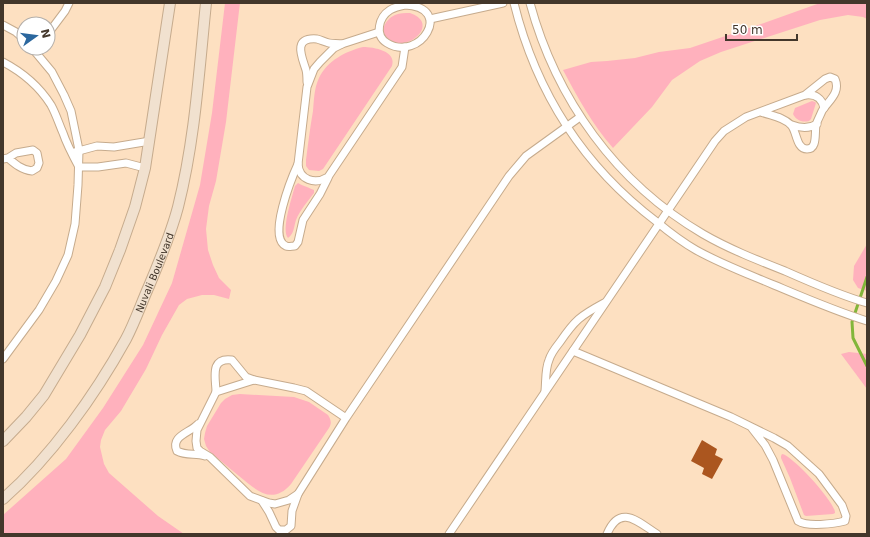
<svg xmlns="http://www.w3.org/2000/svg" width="870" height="537" font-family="'DejaVu Sans',sans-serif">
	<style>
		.green { fill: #ffb1bd }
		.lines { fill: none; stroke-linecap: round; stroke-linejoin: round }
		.stream { stroke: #82b63a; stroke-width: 3 }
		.building { fill: #ab561f }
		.street-casing { stroke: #c6ab8d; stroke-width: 9 }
		.secondary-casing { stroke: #c6ab8d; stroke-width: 12 }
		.street { stroke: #fff; stroke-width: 7 }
		.secondary { stroke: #f1e1cf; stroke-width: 10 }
		.labels { text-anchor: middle; stroke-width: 4; stroke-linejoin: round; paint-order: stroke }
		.street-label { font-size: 10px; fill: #43372b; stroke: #fff }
	</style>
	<rect width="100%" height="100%" fill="#fde0c1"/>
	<g class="green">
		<polygon points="225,3 240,3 239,11 226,122 216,181 209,206 206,229 208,250 213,265 219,278 231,290 229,299 214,295 202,295 187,299 179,305 162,335 146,369 121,411 105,430 101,440 100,447 104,464 109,473 158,516 184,534 3,534 3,515 66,459 103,408 143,345 172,283 200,185 212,113"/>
		<path d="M820 3H867V19L863 17 848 15 820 20 721 52 700 61 672 80 652 107 613 148C592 124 578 98 563 70L591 62 607 61 635 58 659 52 690 48 764 23Z"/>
		<path d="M410 13C440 23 410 52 389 41 377 35 385 19 395 15 400 13 405 13 410 13Z"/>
		<path d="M363 47C374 47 397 51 392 66L323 169 319 171 309 170 306 166V160C308 144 310 128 313 111 314 101 314 88 319 78 327 61 346 51 363 47Z"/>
		<path d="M812 101 815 102 816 103 811 119 809 121C802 123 796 120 793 114L795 108Z"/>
		<path d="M298 183C299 184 312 189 314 190V193C308 201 300 210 296 220 294 226 294 234 288 238 281 230 292 197 295 186Z"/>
		<polygon points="867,244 867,291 858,288 853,280 854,266"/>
		<polygon points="849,352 867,354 867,389 841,354"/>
		<path d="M240 394 294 397 309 402 328 415C331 420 332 423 329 428L291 484C272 506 256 490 239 476 229 468 220 460 210 452L206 446 204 439 205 433 207 426 221 403 225 399 232 395Z"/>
		<path d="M782 454C792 455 836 503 835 513L833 514 806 516 804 515 790 478 781 458V456Z"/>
	</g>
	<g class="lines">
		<polyline class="stream" points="867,277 852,322 853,338 867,366"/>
	</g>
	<polygon class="building" points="702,440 717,449 715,455 723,459 712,479 702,474 704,468 691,461"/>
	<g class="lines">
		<defs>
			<g id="street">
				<path d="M514 3C536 92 583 166 657 222 669 232 682 242 696 250 721 264 748 274 774 285 805 298 835 311 867 321"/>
				<path d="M530 3C556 99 616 183 703 234 729 249 757 260 785 271 812 283 839 295 867 303"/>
				<path d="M405 5C455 7 420 63 387 43 374 35 379 17 390 10 395 7 400 6 405 5Z"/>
				<polyline points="430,19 503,3"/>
				<polyline points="3,25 16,32 24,39"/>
				<polyline points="50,31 65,11 69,3"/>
				<path d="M379 32 342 44 334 48 320 62 314 69 307 87 298 164C299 180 315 185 328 177L402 67 405 47"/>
				<path d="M3 62C22 72 39 86 51 105 56 114 59 124 63 133 67 145 73 156 79 167"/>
				<path d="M307 82C307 78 307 74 306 70 302 57 292 37 317 39 321 40 325 42 329 43 333 44 338 43 342 44"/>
				<path d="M806 95C815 94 822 98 824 108"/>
				<path d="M792 125C800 128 809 129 817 124"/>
				<polyline points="75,152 97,146 114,147 150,141"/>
				<path d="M3 159 8 158 16 153 33 150 37 153 39 163 37 168 32 171C22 170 15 164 8 158"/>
				<path d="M298 164C292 177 267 238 286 246 288 247 292 246 295 246L298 242 303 220 320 194 328 178"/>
				<polyline points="79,167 98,167 126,163 145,168"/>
				<path d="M573 351 731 417 774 438 788 446 819 474 842 505 846 516 845 521C834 524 807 527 798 521L773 460 765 445 751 427"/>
				<polyline points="3,359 39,310 56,281 68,255 75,224 78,185 79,150 71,111 64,95 52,72 32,48"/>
				<path d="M545 391C546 381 545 369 549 360 551 353 556 347 560 342 575 320 580 316 604 303"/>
				<path d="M216 392C216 379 209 357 232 360L246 377 254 380"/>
				<polyline points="346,418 306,391 294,388 254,380 216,392 197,430 196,441 197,448 200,451 210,457 250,496 269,503 275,504 289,500 298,494 346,418 509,176 526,156 580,117"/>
				<path d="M198 424C190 433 170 436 177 451 186 456 196 453 205 456"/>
				<polyline points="262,501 269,512 276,527 279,530 286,530 291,526 292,511 298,494"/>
				<path d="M449 534 715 141 724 131 746 117 805 95 825 79 830 77 835 79C841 93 828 101 822 111 820 116 817 121 816 125 815 131 816 138 814 144 813 147 811 149 807 149 796 149 797 131 791 125 782 116 771 116 761 112"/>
				<path d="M607 534C620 503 638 522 657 534"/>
			</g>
			<g id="secondary">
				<polyline points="3,441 26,417 44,395 80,335 105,287 120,250 135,207 145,168 170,3"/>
				<path id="s1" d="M3 499C51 457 95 395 126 339 135 322 141 304 149 286 160 260 171 234 178 207 195 140 199 71 206 3"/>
			</g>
		</defs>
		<use href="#street" class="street-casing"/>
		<use href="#secondary" class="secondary-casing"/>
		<use href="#street" class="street"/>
		<use href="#secondary" class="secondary"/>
	</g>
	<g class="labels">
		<g class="street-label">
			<text dy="4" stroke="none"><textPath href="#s1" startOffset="275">Nuvali Boulevard</textPath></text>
		</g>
	</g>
	<rect width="870" height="537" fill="none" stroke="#43372b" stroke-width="8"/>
	<g transform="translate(36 36) rotate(76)"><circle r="19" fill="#ffffff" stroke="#b4afaa"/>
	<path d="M0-3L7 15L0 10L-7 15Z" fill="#2b679e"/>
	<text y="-6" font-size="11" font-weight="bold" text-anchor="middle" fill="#43372b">N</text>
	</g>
	<path d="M726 34v6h71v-6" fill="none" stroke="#43372b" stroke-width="2"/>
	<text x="732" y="34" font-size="12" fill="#43372b" stroke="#ffffff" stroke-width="3" paint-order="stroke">50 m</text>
</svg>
